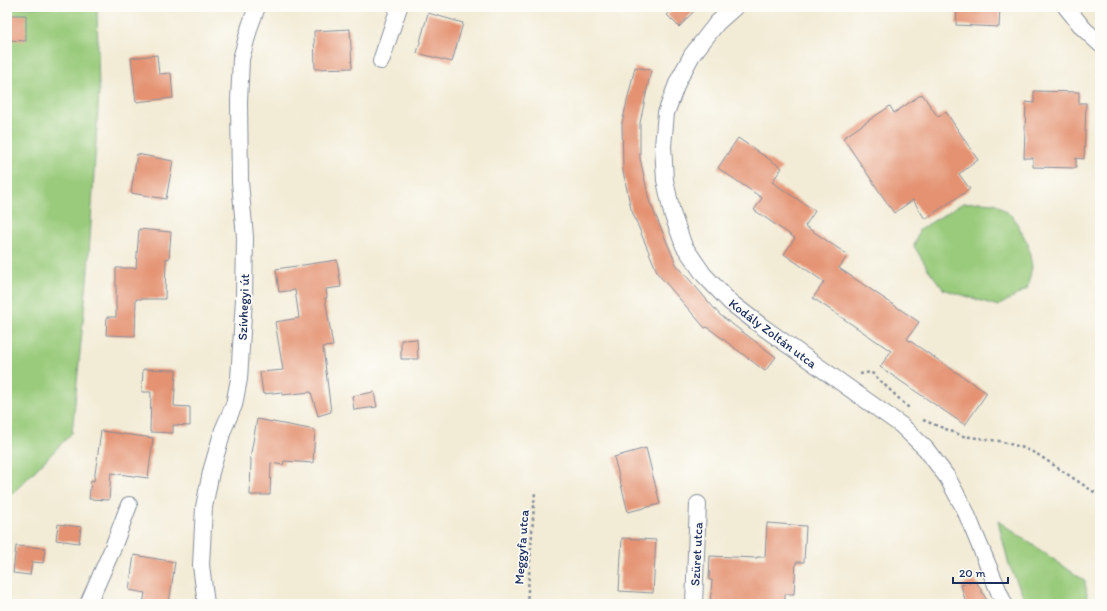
<svg xmlns="http://www.w3.org/2000/svg" width="1107" height="611" font-family="Itim,sans-serif">
	<style>
		.green { fill: #9acb7b; stroke: #5a7d6c }
		.building { fill: #e49271 }
		.lines { fill: none; stroke-linecap: round; stroke-linejoin: round }
		.minor-casing { stroke: #868d9a; stroke-width: 18 }
		.path { stroke: #868d9a; stroke-width: 2.5; stroke-dasharray: 3 3; stroke-linecap: butt }
		.minor { stroke: #fff; stroke-width: 16 }
		.labels { text-anchor: middle; stroke-width: 3.5; stroke-linejoin: round; paint-order: stroke }
		.street-label { font-size: 13px; fill: #1b2f5e; stroke: #fdfcf7 }
	</style>
	<rect width="100%" height="100%" fill="#fdfcf7"/>
	<filter id="ink" filterUnits="userSpaceOnUse"><feTurbulence type="fractalNoise" baseFrequency=".025" numOctaves="2"/><feDisplacementMap in="SourceGraphic" scale="8" xChannelSelector="R" yChannelSelector="G"/><feConvolveMatrix kernelMatrix="1 2 1 2 8 2 1 2 1" color-interpolation-filters="sRGB"/></filter>
	<filter id="wash" filterUnits="userSpaceOnUse"><feTurbulence type="fractalNoise" baseFrequency=".012" numOctaves="4" result="noise"/><feDisplacementMap in="SourceGraphic" scale="16" xChannelSelector="R" yChannelSelector="G"/><feGaussianBlur stdDeviation="0.9" result="paint"/><feColorMatrix in="noise" values="0 0 0 0 0 0 0 0 0 0 0 0 0 0 0 0 0 1.4 0 .05"/><feComposite in="paint" operator="in"/></filter>
	<g filter="url(#wash)">
		<rect width="100%" height="100%" fill="#f2ebd5"/>
		<g class="green">
			<polygon points="7,7 97,7 99,92 88,271 72,433 7,499"/>
			<polygon points="981,202 995,203 1014,218 1028,244 1032,267 1027,289 998,306 943,289 928,269 914,246 919,230 963,203"/>
			<polygon points="998,521 1085,581 1087,595 1085,604 1027,604 1009,565"/>
		</g>
		<g id="blocks">
			<g class="building">
				<polygon points="675,7 698,7 679,27 667,15"/>
				<polygon points="957,7 1000,7 999,27 956,25"/>
				<polygon points="428,13 463,23 452,62 417,53"/>
				<polygon points="7,15 26,15 26,41 7,40"/>
				<polygon points="350,29 352,68 315,69 314,31"/>
				<polygon points="157,55 159,74 171,73 173,98 136,102 131,58"/>
				<polygon points="635,67 651,70 640,123 640,158 649,200 676,264 720,315 776,357 765,371 707,327 705,328 658,274 631,209 623,171 622,123"/>
				<polygon points="1034,91 1079,92 1079,103 1086,103 1084,159 1076,158 1076,168 1033,167 1033,158 1024,158 1026,102 1034,103"/>
				<polygon points="922,94 938,117 946,112 978,160 959,174 970,189 925,219 913,200 894,213 843,138 890,106 894,113"/>
				<polygon points="738,138 782,168 772,182 815,211 805,226 848,255 839,268 919,322 907,339 987,393 965,425 880,367 891,351 813,298 824,282 784,254 795,238 754,210 762,198 718,168"/>
				<polygon points="137,154 173,161 166,199 131,193"/>
				<polygon points="139,229 171,232 169,259 166,258 165,299 136,299 135,336 106,335 107,317 116,317 116,268 136,268"/>
				<polygon points="337,260 341,287 326,289 327,298 325,298 333,346 323,347 331,412 318,416 311,392 282,395 282,392 263,394 260,372 283,370 275,322 299,318 295,290 279,292 276,269"/>
				<polygon points="417,339 418,359 401,359 401,340"/>
				<polygon points="143,369 176,370 174,406 190,407 190,426 173,425 173,433 150,432 151,392 142,392"/>
				<polygon points="374,392 377,407 354,410 352,396"/>
				<polygon points="257,419 315,430 313,463 284,461 283,465 271,463 270,495 250,495 251,459 250,459"/>
				<polygon points="101,431 153,438 148,478 111,473 109,500 89,499 91,480 94,481"/>
				<polygon points="646,448 660,504 628,512 614,457"/>
				<polygon points="767,523 806,526 804,562 796,562 794,594 785,594 785,604 710,604 712,580 709,580 710,556 757,558 757,557 765,557"/>
				<polygon points="58,524 81,527 79,543 56,540"/>
				<polygon points="622,538 656,540 653,593 619,591"/>
				<polygon points="16,546 45,548 43,563 32,562 30,575 13,573"/>
				<polygon points="134,555 175,562 169,604 143,604 145,593 129,590"/>
				<polygon points="976,581 989,604 966,604 961,585"/>
			</g>
		</g>
	</g>
	<g filter="url(#ink)">
		<use href="#blocks" fill-opacity="0" stroke="#868d9a" stroke-width="1"/>
		<g class="lines">
			<defs>
				<g id="minor">
					<polyline points="735,7 717,23 692,55 678,81 666,113 663,146 665,180 672,213 684,246 704,275 730,302 760,325 901,425 926,449 947,477 965,510 1004,604"/>
					<polyline points="1066,7 1083,28 1100,44"/>
					<polyline points="381,61 399,7"/>
					<polyline points="88,604 112,550 129,505"/>
					<polyline points="206,604 201,565 204,507 211,472 223,430 234,405 239,379 244,299 245,237 240,182 239,101 241,59 250,26 257,7"/>
					<polyline points="694,604 698,504"/>
				</g>
			</defs>
			<use href="#minor" class="minor-casing"/>
			<g class="path">
				<polyline points="860,374 871,372 910,409"/>
				<polyline points="923,420 963,436 999,441 1021,447 1037,454 1100,496"/>
				<polyline points="527,604 535,491"/>
			</g>
			<use href="#minor" class="minor"/>
		</g>
	</g>
	<g class="labels">
		<g class="street-label">
			<text transform="translate(243 307) rotate(-88)" y="5">Szívhegyi út</text>
			<text transform="translate(773 333) rotate(37)" y="5">Kodály Zoltán utca</text>
			<text transform="translate(521 547) rotate(-86)" y="5">Meggyfa utca</text>
			<text transform="translate(696 554) rotate(-87)" y="5">Szüret utca</text>
		</g>
	</g>
	<rect width="1107" height="611" fill="none" stroke="#fdfcf7" stroke-width="24"/>
	<path d="M953 577v6h55v-6" fill="none" stroke="#1b2f5e" stroke-width="2"/>
	<text x="959" y="577" font-size="12" fill="#1b2f5e" stroke="#fdfcf7" stroke-width="3" paint-order="stroke">20 m</text>
</svg>
